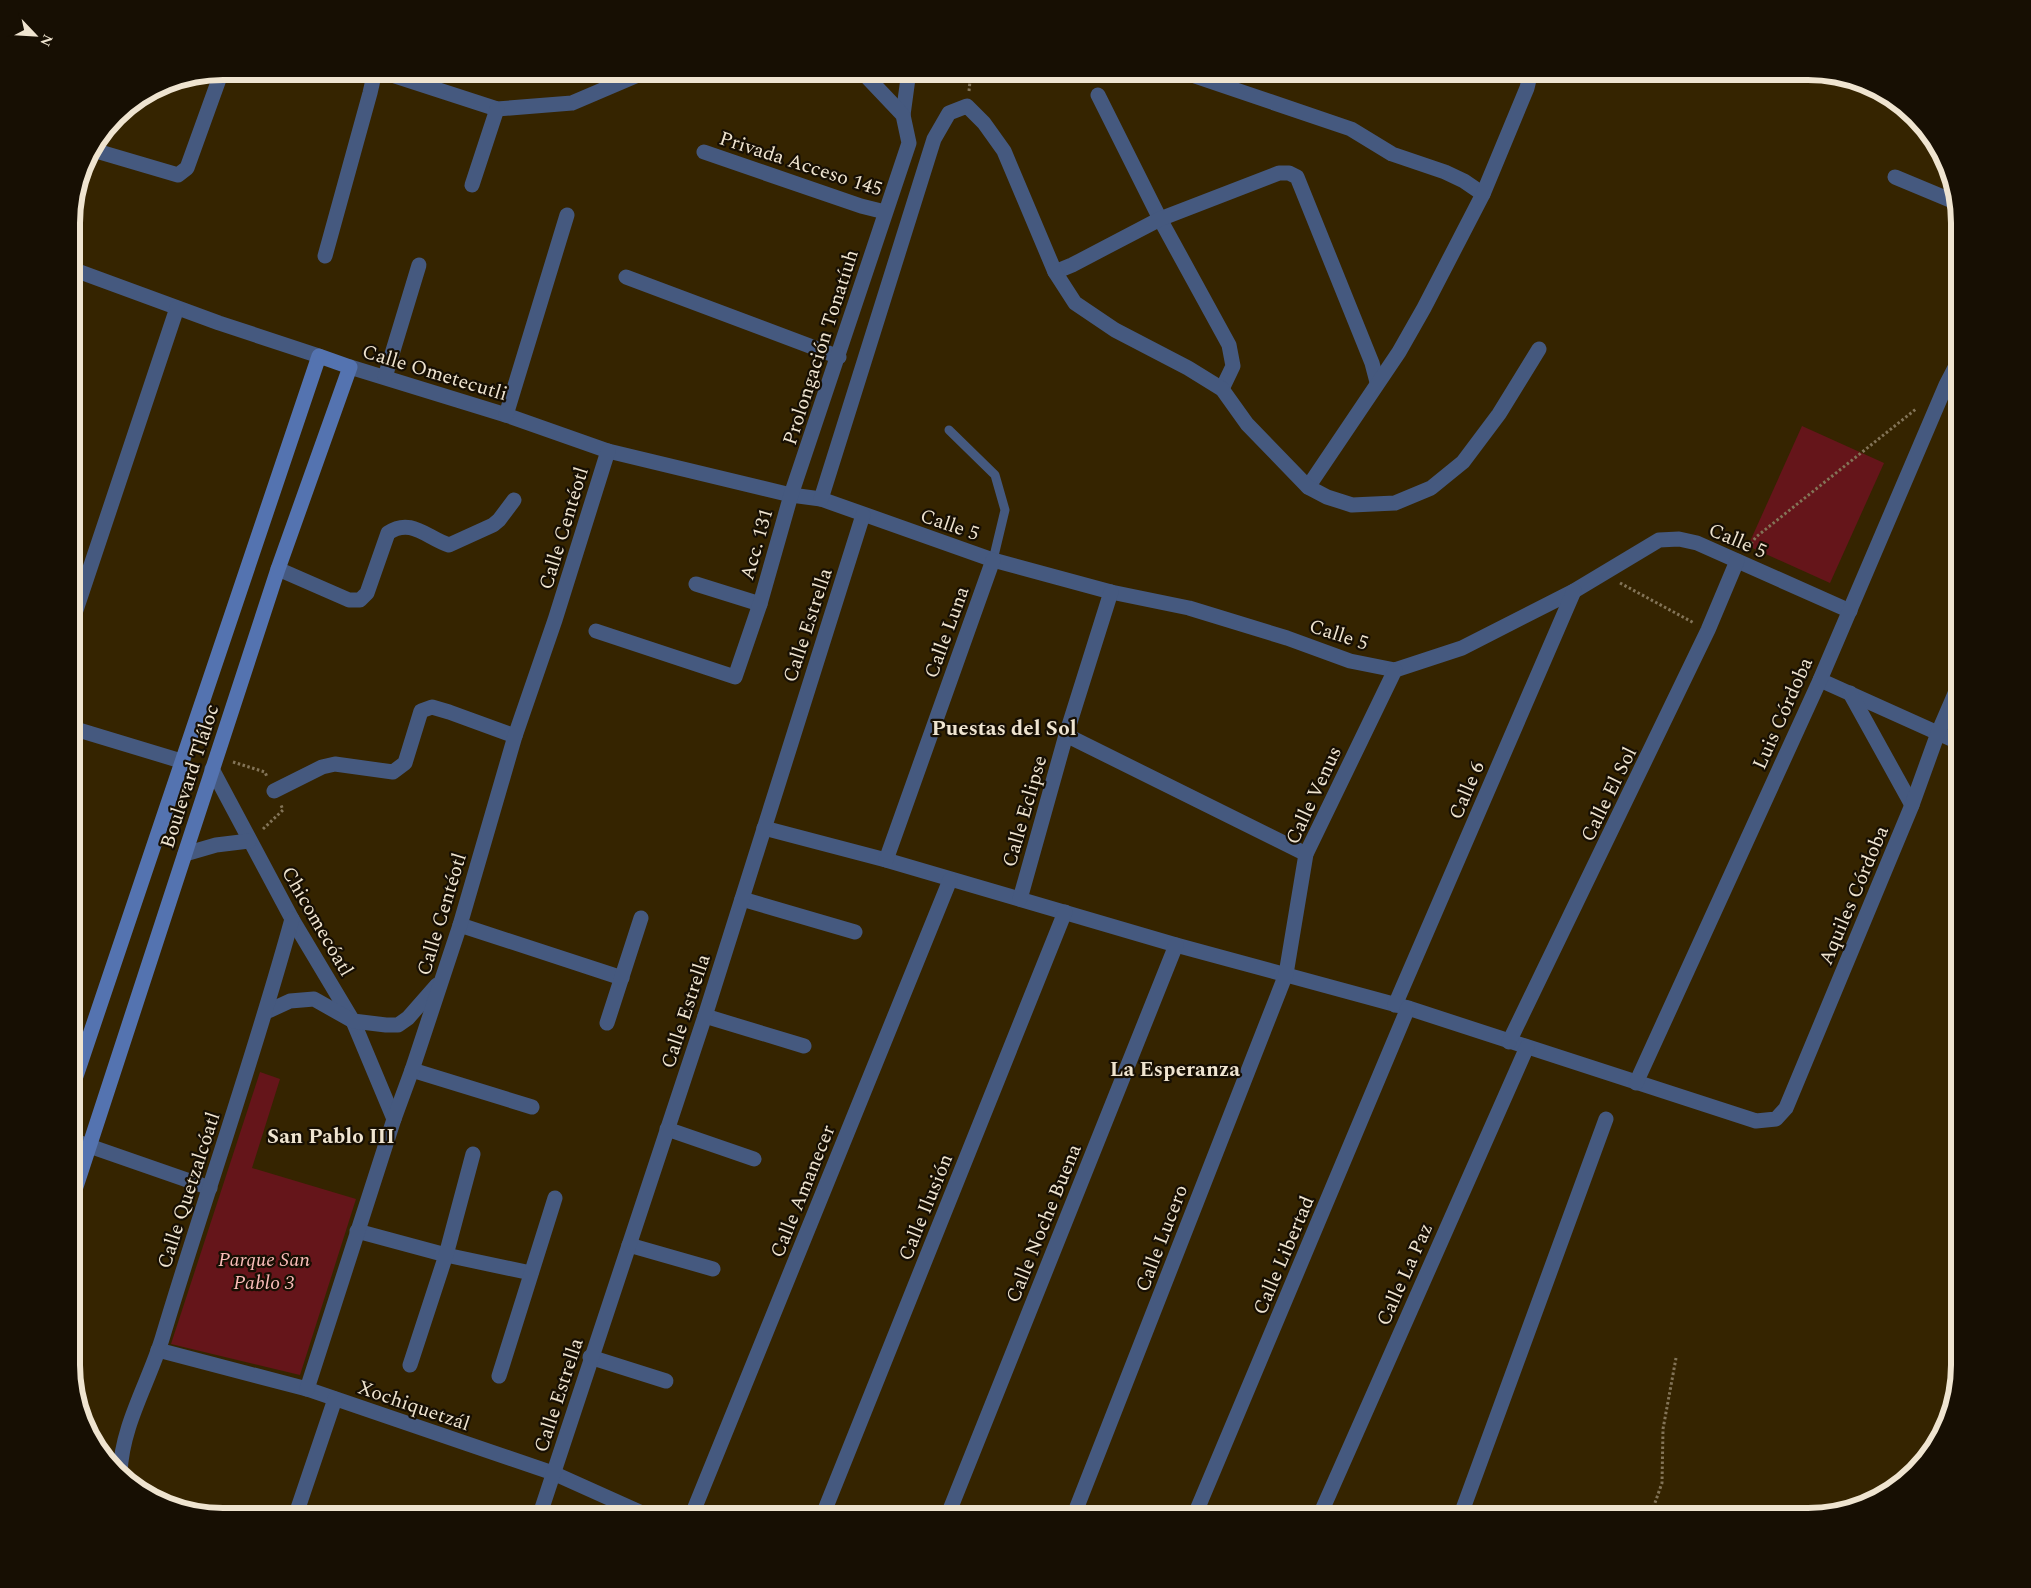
<svg xmlns="http://www.w3.org/2000/svg" width="2031" height="1588" font-family="Spectral,serif">
	<style>
		.green { fill: #65151a }
		.lines { fill: none; stroke-linecap: round; stroke-linejoin: round }
		.path { stroke: #837457; stroke-width: 3; stroke-dasharray: 2.5 2.5; stroke-linecap: butt }
		.lane { stroke: #45597f; stroke-width: 9 }
		.street { stroke: #45597f; stroke-width: 15 }
		.secondary { stroke: #5473b0; stroke-width: 15 }
		.labels { text-anchor: middle; stroke-width: 4.5; stroke-linejoin: round; paint-order: stroke }
		.street-label { font-size: 20px; fill: #efe4d0; stroke: #170f03 }
		.park-label { font-size: 20px; font-style: italic; fill: #fabdb9; stroke: #170f03 }
		.neighbourhood-label { font-size: 21px; font-weight: bold; fill: #efe4d0; stroke: #170f03 }
		.rim { fill: none; stroke: #efe4d0; stroke-width: 6 }
	</style>
	<rect width="100%" height="100%" fill="#352400"/>
	<g class="green">
		<polygon points="1802,426 1884,463 1830,583 1748,546"/>
		<polygon points="260,1072 280,1079 252,1168 356,1199 300,1375 171,1344"/>
	</g>
	<g class="lines">
		<g class="path">
			<polyline points="969,91 971,71"/>
			<polyline points="1748,548 1756,537 1916,409"/>
			<polyline points="1620,583 1694,623"/>
			<polyline points="233,762 265,772 267,777"/>
			<polyline points="263,829 283,810 281,805"/>
			<polyline points="1650,1517 1662,1483 1663,1429 1676,1358"/>
		</g>
		<polyline class="lane" points="949,430 995,475 1005,510 993,560"/>
		<g class="street">
			<polyline points="380,71 497,109 572,103 647,71"/>
			<polyline points="1180,71 1351,129 1392,154 1445,172 1464,181 1483,194"/>
			<polyline points="1098,95 1160,219 1229,345 1233,366 1222,389"/>
			<polyline points="903,115 909,71"/>
			<polyline points="93,150 178,175 187,168 222,71"/>
			<polyline points="704,152 861,206 885,212"/>
			<polyline points="1895,177 1955,202"/>
			<polyline points="472,185 497,109"/>
			<polyline points="325,256 370,93 375,71"/>
			<polyline points="72,269 219,323 319,356"/>
			<polyline points="1055,272 1072,265 1160,219 1279,173 1289,173 1297,177 1372,363 1377,382"/>
			<polyline points="626,277 839,357"/>
			<polyline points="350,367 506,415 608,451 791,495 821,499 993,560 1111,592 1189,608 1287,638 1350,661 1395,670 1462,648 1574,591 1659,540 1679,539 1697,543 1850,611"/>
			<polyline points="385,377 419,265"/>
			<polyline points="506,415 567,215"/>
			<polyline points="1308,487 1399,352 1424,308 1483,194 1527,88 1531,71"/>
			<polyline points="821,499 934,139 949,113 967,106 984,123 1004,151 1055,272 1075,303 1115,330 1188,368 1222,389 1247,424 1308,487 1327,497 1352,505 1395,503 1431,488 1463,462 1499,414 1539,349"/>
			<path d="M278 569 349 600H360L367 593 388 533C411 517 427 538 449 545L493 525 499 520 514 500"/>
			<polyline points="696,584 760,604"/>
			<polyline points="72,622 177,308"/>
			<polyline points="596,631 735,677 760,604 791,495 909,143 903,115 866,76 856,71"/>
			<polyline points="1820,680 1960,743"/>
			<polyline points="1850,693 1912,805"/>
			<polyline points="72,728 181,761"/>
			<polyline points="1066,735 1306,854"/>
			<polyline points="212,769 292,919 353,1021 394,1119"/>
			<polyline points="274,791 322,767 335,764 393,772 405,763 421,711 432,707 449,712 515,736"/>
			<polyline points="764,828 886,860 1176,945 1408,1008 1756,1121 1776,1119 1786,1108 1912,805 1938,733 1960,682"/>
			<polyline points="185,854 216,845 249,841"/>
			<polyline points="886,860 993,560"/>
			<polyline points="742,899 855,932"/>
			<polyline points="1020,899 1066,735 1111,592"/>
			<polyline points="460,925 622,978"/>
			<polyline points="1395,1005 1574,591"/>
			<polyline points="266,1012 290,1001 314,999 353,1021 386,1025 398,1025 408,1018 437,985"/>
			<polyline points="705,1016 804,1046"/>
			<polyline points="607,1023 641,918"/>
			<polyline points="1509,1042 1708,630 1737,561"/>
			<polyline points="412,1070 532,1107"/>
			<polyline points="1636,1083 1820,680 1946,385 1960,358"/>
			<polyline points="667,1129 754,1159"/>
			<polyline points="72,1140 210,1188"/>
			<polyline points="357,1231 446,1255 531,1273"/>
			<polyline points="629,1245 713,1269"/>
			<polyline points="158,1350 307,1389 553,1473 651,1517"/>
			<polyline points="590,1357 666,1381"/>
			<polyline points="410,1365 446,1255 473,1154"/>
			<polyline points="499,1376 555,1198"/>
			<polyline points="307,1389 394,1119 412,1070 460,925 515,736 555,620 608,451"/>
			<path d="M120 1473C122 1425 148 1384 162 1339 204 1199 253 1061 292 919"/>
			<polyline points="295,1517 335,1399"/>
			<polyline points="539,1517 705,1016 863,515"/>
			<polyline points="691,1517 950,880"/>
			<polyline points="822,1517 1065,912"/>
			<polyline points="947,1517 1176,945"/>
			<polyline points="1073,1517 1286,974 1306,854 1395,670"/>
			<polyline points="1194,1517 1408,1008"/>
			<polyline points="1319,1517 1527,1047"/>
			<polyline points="1460,1517 1606,1119"/>
		</g>
		<polyline class="secondary" points="72,1088 319,356 350,367 278,569 72,1199"/>
	</g>
	<g class="labels">
		<g class="street-label">
			<text transform="translate(801 163) rotate(18)" y="7">Privada Acceso 145</text>
			<text transform="translate(820 347) rotate(-72)" y="7">Prolongación Tonatíuh</text>
			<text transform="translate(435 372) rotate(17)" y="7">Calle Ometecutli</text>
			<text transform="translate(950 524) rotate(19)" y="7">Calle 5</text>
			<text transform="translate(563 528) rotate(-73)" y="7">Calle Centéotl</text>
			<text transform="translate(1738 540) rotate(23)" y="7">Calle 5</text>
			<text transform="translate(756 544) rotate(-74)" y="7">Acc. 131</text>
			<text transform="translate(807 625) rotate(-72)" y="7">Calle Estrella</text>
			<text transform="translate(946 632) rotate(-70)" y="7">Calle Luna</text>
			<text transform="translate(1339 634) rotate(18)" y="7">Calle 5</text>
			<text transform="translate(1782 713) rotate(-66)" y="7">Luis Córdoba</text>
			<text transform="translate(189 776) rotate(-72)" y="7">Boulevard Tláloc</text>
			<text transform="translate(1466 790) rotate(-67)" y="7">Calle 6</text>
			<text transform="translate(1608 794) rotate(-64)" y="7">Calle El Sol</text>
			<text transform="translate(1313 795) rotate(-65)" y="7">Calle Venus</text>
			<text transform="translate(1024 811) rotate(-74)" y="7">Calle Eclipse</text>
			<text transform="translate(1853 895) rotate(-67)" y="7">Aquiles Córdoba</text>
			<text transform="translate(441 914) rotate(-73)" y="7">Calle Centéotl</text>
			<text transform="translate(318 921) rotate(60)" y="7">Chicomecóatl</text>
			<text transform="translate(685 1011) rotate(-72)" y="7">Calle Estrella</text>
			<text transform="translate(188 1190) rotate(-72)" y="7">Calle Quetzalcóatl</text>
			<text transform="translate(802 1191) rotate(-68)" y="7">Calle Amanecer</text>
			<text transform="translate(925 1207) rotate(-68)" y="7">Calle Ilusión</text>
			<text transform="translate(1043 1223) rotate(-68)" y="7">Calle Noche Buena</text>
			<text transform="translate(1161 1238) rotate(-69)" y="7">Calle Lucero</text>
			<text transform="translate(1283 1255) rotate(-67)" y="7">Calle Libertad</text>
			<text transform="translate(1404 1274) rotate(-66)" y="7">Calle La Paz</text>
			<text transform="translate(558 1395) rotate(-72)" y="7">Calle Estrella</text>
			<text transform="translate(414 1405) rotate(19)" y="7">Xochiquetzál</text>
		</g>
		<g class="park-label">
			<text x="264" y="1266">Parque San<tspan x="264" dy="23">Pablo 3</tspan></text>
		</g>
		<g class="neighbourhood-label">
			<text x="1004" y="735">Puestas del Sol</text>
			<text x="1175" y="1076">La Esperanza</text>
			<text x="331" y="1143">San Pablo III</text>
		</g>
	</g>
	<path d="M0 0H2031V1588H0ZM223 80H1808A143 143 0 0 1 1951 223V1365A143 143 0 0 1 1808 1508H223A143 143 0 0 1 80 1365V223A143 143 0 0 1 223 80Z" fill="#170f03" fill-rule="evenodd"/>
	<path class="rim" d="M223 80H1808A143 143 0 0 1 1951 223V1365A143 143 0 0 1 1808 1508H223A143 143 0 0 1 80 1365V223A143 143 0 0 1 223 80Z"/>
	<g transform="translate(35 35) rotate(115)" stroke="#170f03" stroke-width="4" paint-order="stroke">
	<path d="M0-4L9 19L0 12L-9 19Z" fill="#efe4d0"/>
	<text y="-8" font-size="14" font-weight="bold" text-anchor="middle" fill="#efe4d0">N</text>
	</g>
</svg>
